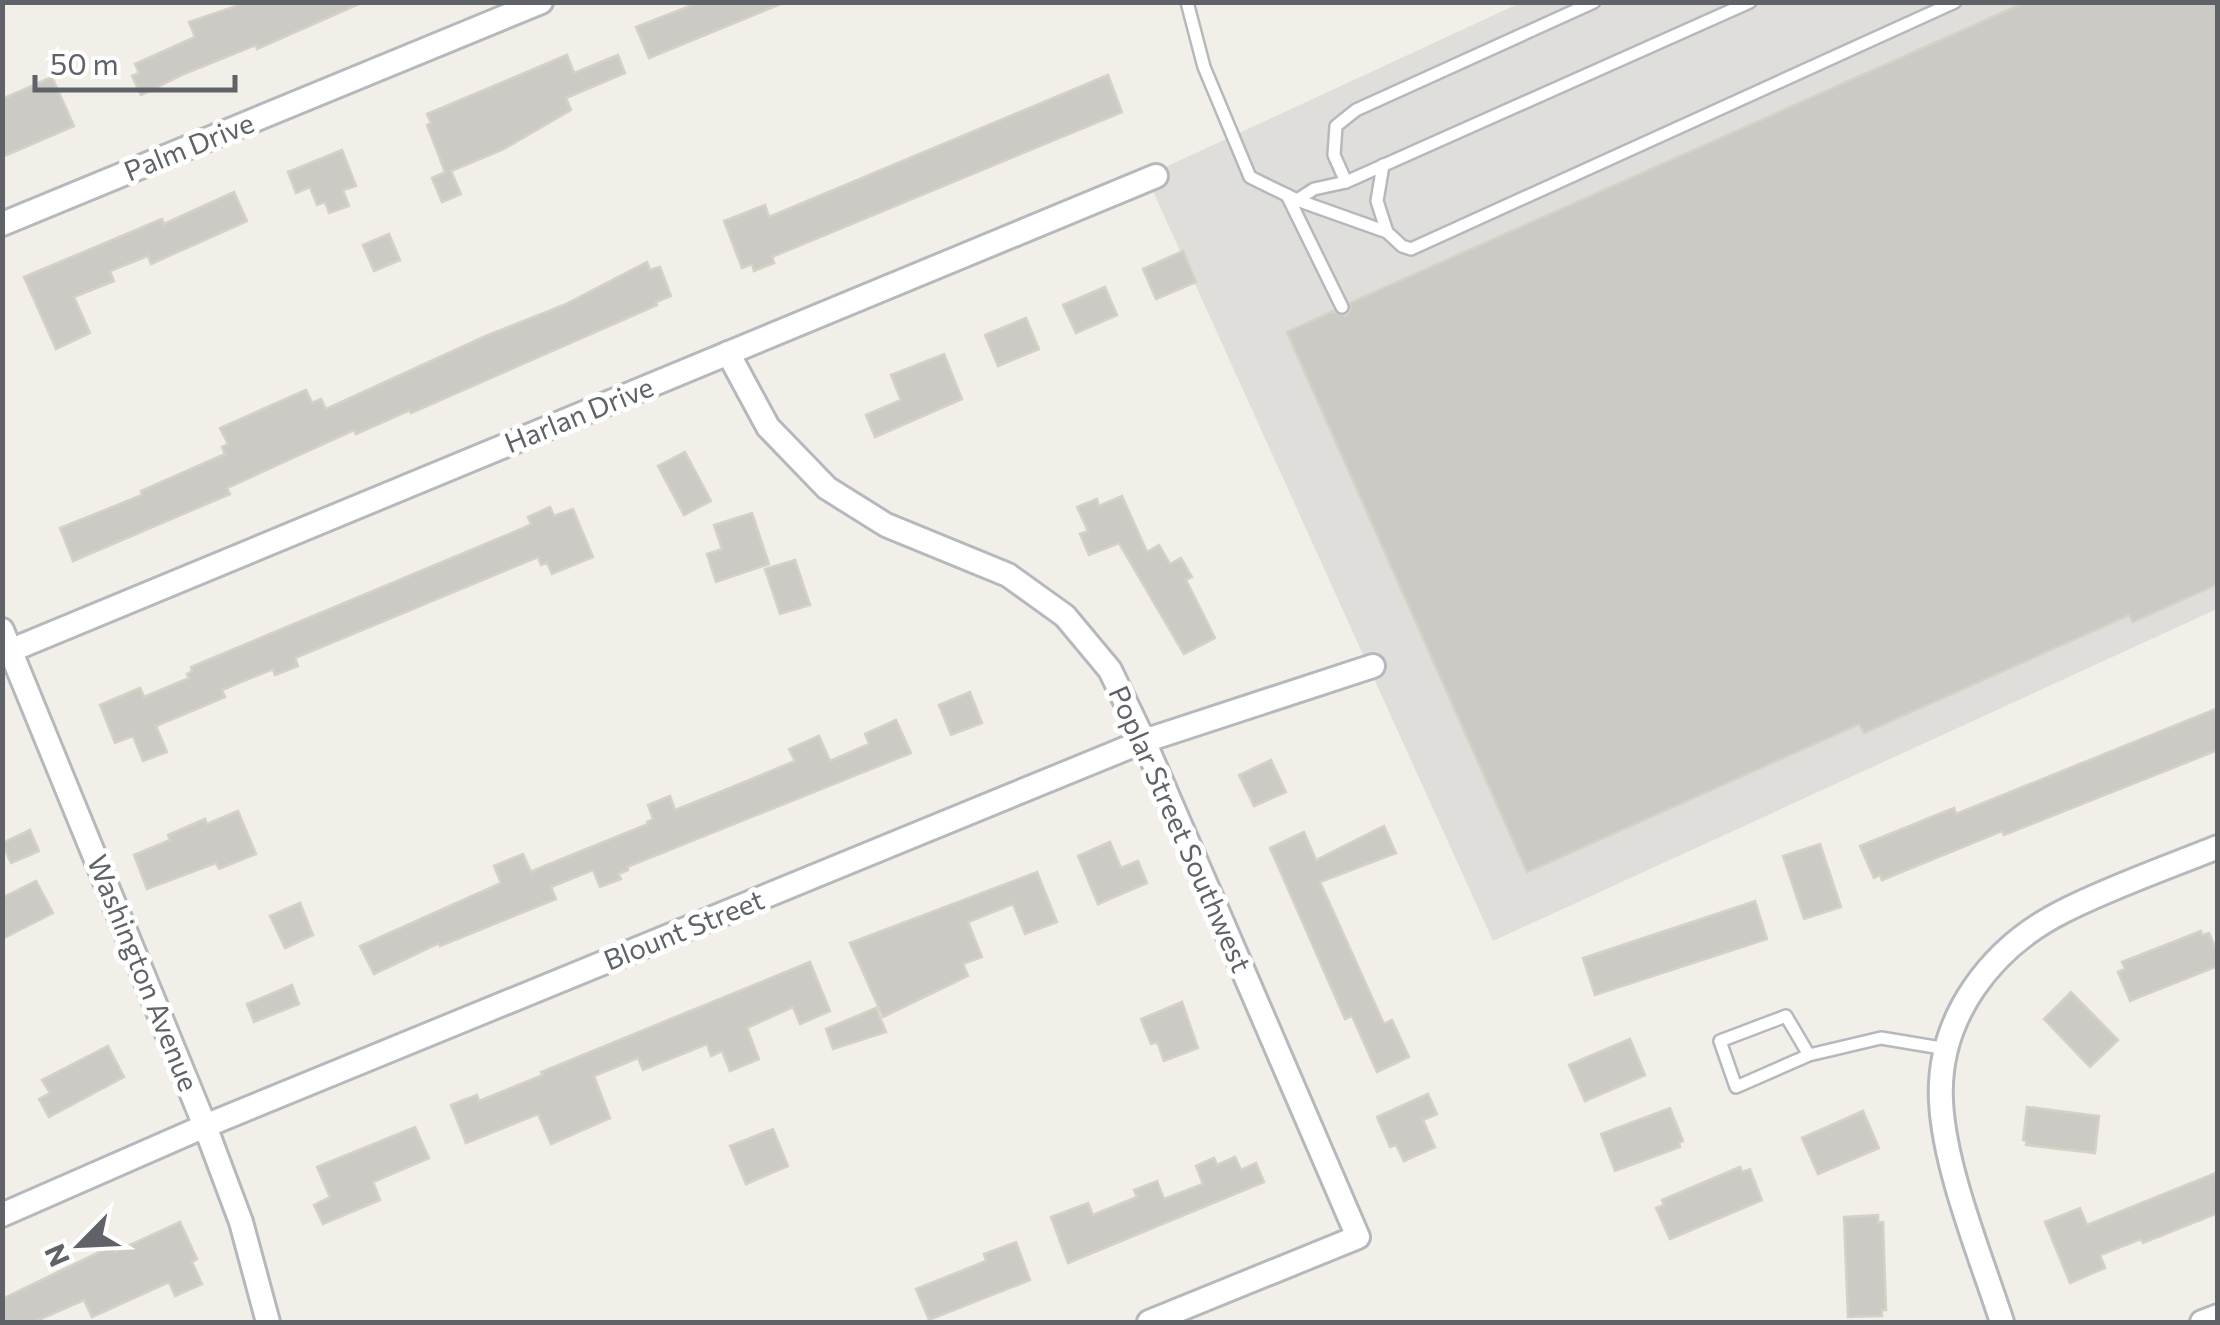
<svg xmlns="http://www.w3.org/2000/svg" width="2220" height="1325" font-family="Commissioner,sans-serif">
	<style>
		.industrial { fill: #e0deda }
		.building { fill: #cccac5; stroke: #d6d1c6; stroke-width: 2.5 }
		.lines { fill: none; stroke-linecap: round; stroke-linejoin: round }
		.service-casing { stroke: #b5b8bc; stroke-width: 16 }
		.minor-casing { stroke: #b5b8bc; stroke-width: 28 }
		.service { stroke: #fff; stroke-width: 11 }
		.minor { stroke: #fff; stroke-width: 22 }
		.labels { text-anchor: middle; stroke-width: 10; stroke-linejoin: round; paint-order: stroke }
		.street-label { font-size: 28px; fill: #5f6368; stroke: #fff }
	</style>
	<rect width="100%" height="100%" fill="#f1efe8"/>
	<polygon class="industrial" points="1520,3 2217,3 2217,609 1493,941 1146,176"/>
	<g class="building">
		<polygon points="248,2 361,3 257,49 256,45 184,74 141,95 132,76 139,73 135,64 195,37 189,22"/>
		<polygon points="700,2 782,2 783,3 649,58 636,27"/>
		<polygon points="2026,2 2218,2 2218,584 2133,622 2129,615 1864,733 1859,724 1527,872 1287,332 1333,311 1345,316 1350,311 1350,303"/>
		<polygon points="567,55 574,73 618,55 625,73 566,98 571,110 502,150 451,171 461,194 442,202 432,178 445,172 427,125 431,123 427,114"/>
		<polygon points="1108,75 1122,112 772,257 774,263 754,271 752,264 742,268 724,221 765,205 769,217"/>
		<polygon points="52,77 74,126 2,157 2,99"/>
		<polygon points="342,150 356,186 343,190 349,206 329,213 325,202 317,205 310,187 296,193 288,172"/>
		<polygon points="234,192 247,221 151,264 148,256 110,271 114,281 74,297 90,333 56,349 24,277 162,219 164,224"/>
		<polygon points="389,234 400,260 374,271 363,245"/>
		<polygon points="1183,251 1196,282 1156,299 1143,269"/>
		<polygon points="647,262 650,270 660,267 671,296 656,302 657,305 411,413 410,410 356,434 354,430 227,488 230,494 73,561 60,528 142,495 141,491 225,454 222,447 228,444 220,428 306,390 312,403 321,399 326,409 488,335 564,305"/>
		<polygon points="1105,287 1117,315 1076,333 1063,305"/>
		<polygon points="1026,318 1039,349 998,366 985,335"/>
		<polygon points="944,354 962,399 875,437 866,415 901,400 891,375"/>
		<polygon points="685,452 711,501 684,515 658,466"/>
		<polygon points="1122,496 1147,552 1159,545 1170,564 1181,558 1192,577 1186,580 1215,638 1184,654 1119,543 1089,555 1080,534 1088,531 1077,507 1097,499 1099,506"/>
		<polygon points="550,507 554,516 573,509 593,557 552,574 547,563 541,565 538,557 295,658 298,666 275,675 273,669 222,690 225,697 156,726 167,752 143,761 133,736 115,743 100,705 140,688 144,697 189,678 187,674 192,671 191,667 521,529 531,524 528,517"/>
		<polygon points="752,513 769,564 716,582 707,554 722,549 714,525"/>
		<polygon points="795,560 810,605 780,614 765,569"/>
		<polygon points="970,692 982,723 951,735 939,705"/>
		<polygon points="2218,708 2218,750 2004,835 2002,831 1882,880 1880,875 1874,878 1860,846 1954,808 1956,814"/>
		<polygon points="896,720 911,753 627,867 628,870 618,874 621,879 600,887 593,870 551,887 556,899 440,946 439,943 374,974 360,946 501,883 494,866 523,854 531,872 542,867 648,824 647,822 653,819 648,805 670,796 675,810 720,792 795,761 789,749 819,736 830,761 869,744 865,734"/>
		<polygon points="1271,760 1286,792 1254,806 1239,775"/>
		<polygon points="238,811 256,854 219,869 216,863 147,889 134,855 170,840 168,835 205,819 207,824"/>
		<polygon points="1384,826 1396,853 1320,882 1384,1024 1392,1020 1409,1057 1377,1072 1352,1016 1345,1019 1270,848 1304,832 1316,860"/>
		<polygon points="30,830 39,851 11,863 2,843"/>
		<polygon points="1110,842 1121,868 1138,861 1147,883 1098,904 1078,856"/>
		<polygon points="1820,844 1841,907 1804,919 1783,856"/>
		<polygon points="1037,872 1057,922 1025,934 1013,904 968,922 982,957 963,964 968,976 883,1017 850,943"/>
		<polygon points="36,881 53,913 2,939 2,898"/>
		<polygon points="1755,901 1767,939 1595,995 1583,958"/>
		<polygon points="300,903 313,935 285,948 270,916"/>
		<polygon points="2201,931 2202,935 2209,933 2218,954 2218,966 2130,1001 2118,972 2125,969 2122,962"/>
		<polygon points="810,962 830,1011 800,1024 793,1007 747,1028 759,1059 730,1071 722,1051 711,1056 707,1044 643,1070 638,1058 594,1076 610,1118 551,1144 538,1114 466,1143 451,1105 477,1095 479,1101 543,1075 541,1072"/>
		<polygon points="292,985 299,1004 254,1022 247,1004"/>
		<polygon points="2071,992 2118,1040 2090,1067 2044,1019"/>
		<polygon points="1182,1002 1198,1048 1164,1061 1157,1042 1151,1044 1141,1019"/>
		<polygon points="876,1008 886,1032 833,1049 826,1029"/>
		<polygon points="1630,1039 1645,1075 1585,1101 1569,1065"/>
		<polygon points="108,1046 124,1077 49,1117 39,1099 50,1093 42,1080"/>
		<polygon points="1428,1094 1437,1114 1423,1120 1435,1147 1404,1161 1396,1145 1390,1147 1377,1117"/>
		<polygon points="2027,1107 2099,1116 2095,1153 2026,1145 2027,1141 2023,1140"/>
		<polygon points="1670,1108 1683,1141 1679,1143 1680,1147 1615,1171 1601,1134"/>
		<polygon points="1863,1111 1879,1148 1818,1174 1802,1138"/>
		<polygon points="415,1127 429,1158 373,1182 380,1200 323,1224 314,1205 330,1197 317,1167"/>
		<polygon points="773,1129 788,1166 746,1184 730,1146"/>
		<polygon points="1235,1157 1241,1170 1256,1163 1264,1182 1068,1263 1051,1217 1088,1203 1093,1215 1137,1197 1134,1190 1157,1181 1164,1199 1203,1184 1196,1166 1214,1158 1217,1165"/>
		<polygon points="1740,1167 1742,1172 1750,1169 1762,1200 1670,1239 1656,1208 1664,1205 1662,1200"/>
		<polygon points="2218,1172 2218,1213 2143,1243 2141,1239 2100,1255 2105,1268 2070,1283 2045,1222 2080,1208 2087,1225"/>
		<polygon points="1878,1215 1878,1223 1883,1222 1886,1310 1882,1310 1882,1316 1848,1317 1844,1217"/>
		<polygon points="180,1222 197,1259 192,1262 202,1284 175,1296 169,1282 92,1317 84,1300 34,1322 2,1322 2,1299 112,1246 115,1252"/>
		<polygon points="1016,1242 1030,1280 929,1320 916,1289 986,1261 984,1254"/>
	</g>
	<g class="lines">
		<defs>
			<g id="service">
				<polyline points="1187,2 1204,67 1250,177 1297,200 1387,232 1402,246 1411,249 1955,2"/>
				<polyline points="1383,165 1377,201 1387,232"/>
				<polyline points="1346,182 1334,155 1336,126 1356,110 1594,2"/>
				<polyline points="1287,195 1342,307"/>
				<polyline points="1297,200 1314,189 1346,182 1750,2"/>
				<polyline points="1809,1055 1736,1087 1720,1041 1786,1016 1809,1055 1881,1038 1947,1049"/>
			</g>
			<g id="minor">
				<polyline points="2,224 541,2"/>
				<polyline points="728,353 768,427 827,488 886,525 1008,575 1065,616 1110,670 1144,741 1358,1237 1149,1322"/>
				<polyline points="2,630 205,1126 241,1222 268,1322"/>
				<polyline points="2,654 1156,176"/>
				<polyline points="2,1215 205,1126 1144,741 1373,666"/>
				<path d="M2002 1322C1981 1257 1944 1168 1941 1101 1937 1018 1991 948 2062 912 2111 887 2166 868 2218 847"/>
				<polyline points="2202,1322 2218,1316"/>
			</g>
		</defs>
		<use href="#service" class="service-casing"/>
		<use href="#minor" class="minor-casing"/>
		<use href="#service" class="service"/>
		<use href="#minor" class="minor"/>
	</g>
	<g class="labels">
		<g class="street-label">
			<text transform="translate(189 147) rotate(-22)" y="10">Palm Drive</text>
			<text transform="translate(579 415) rotate(-22)" y="10">Harlan Drive</text>
			<text transform="translate(1180 829) rotate(66)" y="10">Poplar Street Southwest</text>
			<text transform="translate(684 930) rotate(-22)" y="10">Blount Street</text>
			<text transform="translate(143 973) rotate(68)" y="10">Washington Avenue</text>
		</g>
	</g>
	<rect width="2220" height="1325" fill="none" stroke="#5f6368" stroke-width="10"/>
	<g transform="translate(80 1245) rotate(246)" stroke="#ffffff" stroke-width="8" paint-order="stroke">
	<path d="M0-8L18 38L0 25L-18 38Z" fill="#5f6368"/>
	<text y="-15" font-size="28" font-weight="bold" text-anchor="middle" fill="#5f6368">N</text>
	</g>
	<path d="M35 75v15h200v-15" fill="none" stroke="#5f6368" stroke-width="5"/>
	<text x="50" y="75" font-size="30" fill="#5f6368" stroke="#ffffff" stroke-width="8" paint-order="stroke">50 m</text>
</svg>
